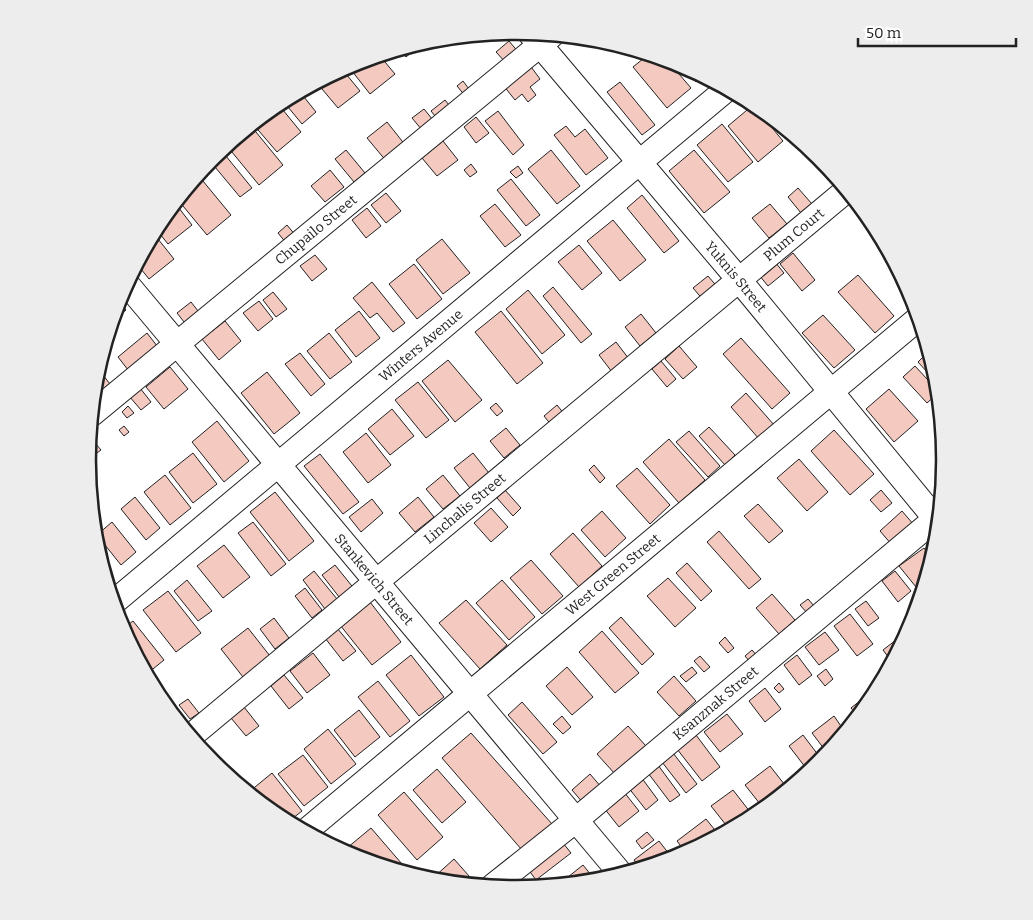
<svg xmlns="http://www.w3.org/2000/svg" width="1033" height="920" font-family="Bitter,serif">
	<style>
		.building { fill: #f3c9c0; stroke: #222 }
		.lines { fill: none; stroke-linecap: round; stroke-linejoin: round }
		.minor-casing { stroke: #222; stroke-width: 26 }
		.minor { stroke: #fff; stroke-width: 24 }
		.labels { text-anchor: middle; stroke-width: 4; stroke-linejoin: round; paint-order: stroke }
		.street-label { font-size: 14px; fill: #222; stroke: #fff }
		.rim { fill: none; stroke: #222; stroke-width: 2.5 }
	</style>
	<rect width="100%" height="100%" fill="#fff"/>
	<g class="building">
		<polygon points="509,41 519,53 506,63 496,52"/>
		<polygon points="417,44 419,46 406,57 400,49"/>
		<polygon points="649,54 667,60 691,88 667,108 633,67"/>
		<polygon points="380,56 395,74 370,94 348,66"/>
		<polygon points="529,64 540,79 530,87 536,95 528,102 522,94 515,100 503,85"/>
		<polygon points="683,65 703,76 696,82"/>
		<polygon points="342,69 360,91 338,108 317,83"/>
		<polygon points="463,81 472,93 466,97 457,86"/>
		<polygon points="620,82 655,125 642,135 607,92"/>
		<polygon points="300,92 316,112 302,124 283,101"/>
		<polygon points="445,100 453,110 439,121 431,111"/>
		<polygon points="278,104 301,132 277,152 253,124"/>
		<polygon points="753,105 783,141 758,162 728,126"/>
		<polygon points="424,109 433,120 422,130 412,118"/>
		<polygon points="498,111 524,145 513,155 485,121"/>
		<polygon points="765,112 784,128 781,131"/>
		<polygon points="476,117 489,133 476,143 464,127"/>
		<polygon points="387,122 406,146 387,162 367,138"/>
		<polygon points="722,124 753,162 728,182 697,145"/>
		<polygon points="251,126 283,165 259,185 227,146"/>
		<polygon points="566,126 575,137 585,129 608,158 586,175 554,135"/>
		<polygon points="443,141 458,160 437,176 422,158"/>
		<polygon points="221,150 252,188 240,197 210,161"/>
		<polygon points="346,150 365,173 354,182 335,159"/>
		<polygon points="551,150 580,186 557,204 528,169"/>
		<polygon points="694,150 730,192 704,213 669,171"/>
		<polygon points="471,164 477,172 470,177 464,170"/>
		<polygon points="518,166 523,173 516,178 510,172"/>
		<polygon points="330,170 344,187 325,202 311,186"/>
		<polygon points="198,175 231,215 207,235 178,200"/>
		<polygon points="511,179 540,215 526,226 497,190"/>
		<polygon points="798,188 812,204 801,213 788,197"/>
		<polygon points="386,193 401,211 386,223 371,205"/>
		<polygon points="642,195 679,241 664,253 627,208"/>
		<polygon points="175,203 192,225 168,244 156,229 160,222"/>
		<polygon points="495,204 521,235 505,247 480,216"/>
		<polygon points="770,204 787,224 769,238 752,218"/>
		<polygon points="367,208 381,226 366,238 352,220"/>
		<polygon points="613,220 646,260 620,281 587,241"/>
		<polygon points="287,225 296,236 287,244 278,233"/>
		<polygon points="154,234 174,259 149,279 137,264"/>
		<polygon points="442,239 470,273 443,294 416,260"/>
		<polygon points="579,245 602,273 582,290 558,262"/>
		<polygon points="793,253 815,280 802,291 780,264"/>
		<polygon points="890,254 905,282 885,259"/>
		<polygon points="315,255 327,269 312,281 300,266"/>
		<polygon points="775,262 784,273 768,286 759,275"/>
		<polygon points="414,264 442,299 417,319 389,284"/>
		<polygon points="858,275 894,316 875,333 838,292"/>
		<polygon points="708,276 720,290 705,302 693,288"/>
		<polygon points="372,282 405,323 393,332 377,313 370,318 353,298"/>
		<polygon points="553,287 592,334 581,343 543,296"/>
		<polygon points="528,290 565,335 542,354 506,309"/>
		<polygon points="273,292 287,309 276,317 263,300"/>
		<polygon points="259,301 273,319 258,331 243,313"/>
		<polygon points="119,302 126,310 113,321"/>
		<polygon points="191,302 202,316 188,327 177,313"/>
		<polygon points="359,311 380,338 356,357 335,330"/>
		<polygon points="501,311 543,363 517,384 475,332"/>
		<polygon points="641,314 656,333 640,346 625,327"/>
		<polygon points="823,315 855,350 834,368 802,333"/>
		<polygon points="225,321 241,341 219,360 202,339"/>
		<polygon points="147,333 161,351 132,375 118,357"/>
		<polygon points="329,333 352,362 330,379 307,351"/>
		<polygon points="741,338 790,393 772,409 723,354"/>
		<polygon points="616,342 629,359 612,372 599,355"/>
		<polygon points="679,346 697,367 683,379 665,359"/>
		<polygon points="929,351 937,377 938,384 918,362"/>
		<polygon points="300,353 325,384 311,396 285,364"/>
		<polygon points="448,360 482,400 455,422 422,381"/>
		<polygon points="661,361 676,379 667,387 652,369"/>
		<polygon points="915,366 939,392 927,403 903,377"/>
		<polygon points="170,367 188,389 164,409 146,387"/>
		<polygon points="99,370 114,389 93,406 96,376"/>
		<polygon points="267,372 300,413 274,434 241,393"/>
		<polygon points="418,382 449,420 426,438 395,400"/>
		<polygon points="140,388 151,402 141,410 129,396"/>
		<polygon points="889,389 918,421 894,442 866,409"/>
		<polygon points="746,393 775,426 760,440 731,407"/>
		<polygon points="496,403 503,411 497,416 490,408"/>
		<polygon points="557,405 565,415 552,426 544,416"/>
		<polygon points="128,406 134,413 127,418 122,412"/>
		<polygon points="392,409 414,436 390,455 368,429"/>
		<polygon points="217,421 249,461 224,482 192,442"/>
		<polygon points="124,426 129,432 124,436 119,430"/>
		<polygon points="709,427 735,455 725,465 699,436"/>
		<polygon points="506,428 520,445 504,458 490,441"/>
		<polygon points="834,430 874,474 850,495 811,451"/>
		<polygon points="689,431 720,466 708,477 676,442"/>
		<polygon points="366,433 391,465 368,483 343,452"/>
		<polygon points="90,437 101,450 90,458 88,455"/>
		<polygon points="669,439 705,480 679,503 643,462"/>
		<polygon points="944,451 945,460 945,467 937,457"/>
		<polygon points="193,453 217,484 193,503 169,472"/>
		<polygon points="473,453 489,473 470,488 454,468"/>
		<polygon points="320,454 359,502 343,514 304,466"/>
		<polygon points="799,459 828,492 807,511 777,478"/>
		<polygon points="594,465 605,478 600,483 589,470"/>
		<polygon points="637,468 670,505 650,524 616,486"/>
		<polygon points="165,475 191,508 170,525 144,492"/>
		<polygon points="443,475 460,496 443,509 426,489"/>
		<polygon points="505,490 521,508 513,516 497,498"/>
		<polygon points="881,490 892,503 881,512 870,500"/>
		<polygon points="275,492 314,541 289,561 250,512"/>
		<polygon points="135,497 160,528 146,540 121,509"/>
		<polygon points="418,497 434,517 415,532 399,513"/>
		<polygon points="372,499 383,513 361,532 349,517"/>
		<polygon points="758,504 783,531 769,543 744,516"/>
		<polygon points="491,508 508,527 491,542 474,523"/>
		<polygon points="602,511 626,538 605,557 581,530"/>
		<polygon points="902,511 914,525 892,545 880,531"/>
		<polygon points="112,522 136,552 121,565 97,535"/>
		<polygon points="253,522 286,564 271,576 238,533"/>
		<polygon points="719,531 761,579 749,589 707,542"/>
		<polygon points="573,533 602,566 579,587 550,554"/>
		<polygon points="224,545 250,577 223,598 197,566"/>
		<polygon points="924,548 932,559 926,580 916,587 899,566"/>
		<polygon points="531,560 563,596 542,614 510,578"/>
		<polygon points="687,563 712,591 701,601 676,573"/>
		<polygon points="335,565 356,591 343,602 322,575"/>
		<polygon points="314,571 337,599 325,609 303,580"/>
		<polygon points="895,571 911,591 898,602 882,581"/>
		<polygon points="668,578 696,608 675,627 647,596"/>
		<polygon points="187,580 212,611 198,621 174,591"/>
		<polygon points="502,580 535,617 509,640 476,603"/>
		<polygon points="305,588 322,610 312,618 295,596"/>
		<polygon points="168,591 201,633 176,652 143,610"/>
		<polygon points="772,594 795,620 779,634 756,608"/>
		<polygon points="808,599 815,607 808,614 800,605"/>
		<polygon points="466,600 507,645 480,669 439,623"/>
		<polygon points="866,601 879,618 868,626 855,609"/>
		<polygon points="370,602 401,642 372,665 340,625"/>
		<polygon points="850,614 873,644 857,656 834,626"/>
		<polygon points="621,617 654,654 642,665 609,628"/>
		<polygon points="274,618 289,638 275,649 260,629"/>
		<polygon points="133,621 164,660 148,673 123,629"/>
		<polygon points="248,628 270,656 243,677 221,649"/>
		<polygon points="337,628 356,651 343,661 325,638"/>
		<polygon points="602,631 639,673 615,693 579,652"/>
		<polygon points="825,632 839,650 819,665 805,647"/>
		<polygon points="725,637 734,648 728,653 719,643"/>
		<polygon points="896,640 901,646 892,662 883,650"/>
		<polygon points="752,650 758,657 751,663 745,656"/>
		<polygon points="313,653 330,675 307,693 290,671"/>
		<polygon points="411,655 444,697 419,716 386,675"/>
		<polygon points="797,655 812,675 799,685 784,665"/>
		<polygon points="700,656 710,667 704,672 694,661"/>
		<polygon points="567,667 593,697 572,715 546,686"/>
		<polygon points="692,667 697,673 686,682 680,676"/>
		<polygon points="826,669 833,679 825,686 817,676"/>
		<polygon points="284,675 303,698 289,709 271,686"/>
		<polygon points="674,676 696,701 679,716 657,692"/>
		<polygon points="378,681 410,721 390,737 358,697"/>
		<polygon points="779,683 784,689 779,693 774,688"/>
		<polygon points="765,688 781,709 765,722 749,701"/>
		<polygon points="871,692 874,696 858,716 851,708"/>
		<polygon points="188,699 199,713 190,719 179,705"/>
		<polygon points="522,702 557,742 543,754 508,715"/>
		<polygon points="244,707 259,726 246,736 231,718"/>
		<polygon points="359,710 380,737 355,757 334,730"/>
		<polygon points="727,714 743,734 720,752 704,732"/>
		<polygon points="562,716 571,727 563,734 553,724"/>
		<polygon points="834,716 845,732 828,754 812,733"/>
		<polygon points="628,726 646,746 615,774 597,754"/>
		<polygon points="328,729 356,764 331,784 304,749"/>
		<polygon points="471,733 552,824 522,850 442,758"/>
		<polygon points="696,735 720,767 702,781 677,749"/>
		<polygon points="803,735 822,760 809,772 789,746"/>
		<polygon points="673,753 697,784 686,793 662,762"/>
		<polygon points="303,755 328,787 304,806 278,774"/>
		<polygon points="658,765 680,795 670,802 648,773"/>
		<polygon points="770,766 788,789 764,809 745,785"/>
		<polygon points="437,769 466,802 442,823 413,790"/>
		<polygon points="272,773 302,811 288,822 278,816 249,792"/>
		<polygon points="590,774 602,788 584,804 572,790"/>
		<polygon points="641,777 658,800 646,810 628,787"/>
		<polygon points="733,790 754,817 730,830 711,806"/>
		<polygon points="404,792 443,837 417,860 378,815"/>
		<polygon points="624,792 639,811 619,827 604,808"/>
		<polygon points="706,819 719,835 686,853 677,841"/>
		<polygon points="371,828 408,871 406,872 355,857 347,848"/>
		<polygon points="647,832 654,840 642,849 636,841"/>
		<polygon points="659,841 673,859 640,868 634,860"/>
		<polygon points="563,843 571,853 536,880 528,869"/>
		<polygon points="454,859 477,885 435,881 433,878"/>
		<polygon points="583,865 596,881 558,885"/>
	</g>
	<g class="lines">
		<defs>
			<g id="minor">
				<path id="s1" d="M530 33 740 281 939 523"/>
				<path id="s2" d="M127 284 621 874"/>
				<path id="s3" d="M92 414 552 35"/>
				<path id="s4" d="M114 602 727 89"/>
				<path id="s5" d="M191 736 847 190"/>
				<path id="s6" d="M306 831 919 318"/>
				<path id="s7" d="M493 886 576 820 940 515"/>
			</g>
		</defs>
		<use href="#minor" class="minor-casing"/>
		<use href="#minor" class="minor"/>
	</g>
	<g class="labels">
		<g class="street-label">
			<text dy="5" stroke="none"><textPath href="#s3" startOffset="290">Chupailo Street</textPath></text>
			<text dy="5" stroke="none"><textPath href="#s5" startOffset="784">Plum Court</textPath></text>
			<text dy="5" stroke="none"><textPath href="#s1" startOffset="319">Yuknis Street</textPath></text>
			<text dy="5" stroke="none"><textPath href="#s4" startOffset="400">Winters Avenue</textPath></text>
			<text dy="5" stroke="none"><textPath href="#s5" startOffset="356">Linchalis Street</textPath></text>
			<text dy="5" stroke="none"><textPath href="#s6" startOffset="400">West Green Street</textPath></text>
			<text dy="5" stroke="none"><textPath href="#s2" startOffset="385">Stankevich Street</textPath></text>
			<text dy="5" stroke="none"><textPath href="#s7" startOffset="288">Ksanznak Street</textPath></text>
		</g>
	</g>
	<path d="M0 0H1033V920H0ZM96 460a420 420 0 1 1 840 0a420 420 0 1 1-840 0Z" fill="#ededed" fill-rule="evenodd"/>
	<path class="rim" d="M96 460a420 420 0 1 1 840 0a420 420 0 1 1-840 0Z"/>
	<path d="M858 38v8h158v-8" fill="none" stroke="#222222" stroke-width="2.5"/>
	<text x="866" y="38" font-size="15" fill="#222222" stroke="#ffffff" stroke-width="4" paint-order="stroke">50 m</text>
</svg>
